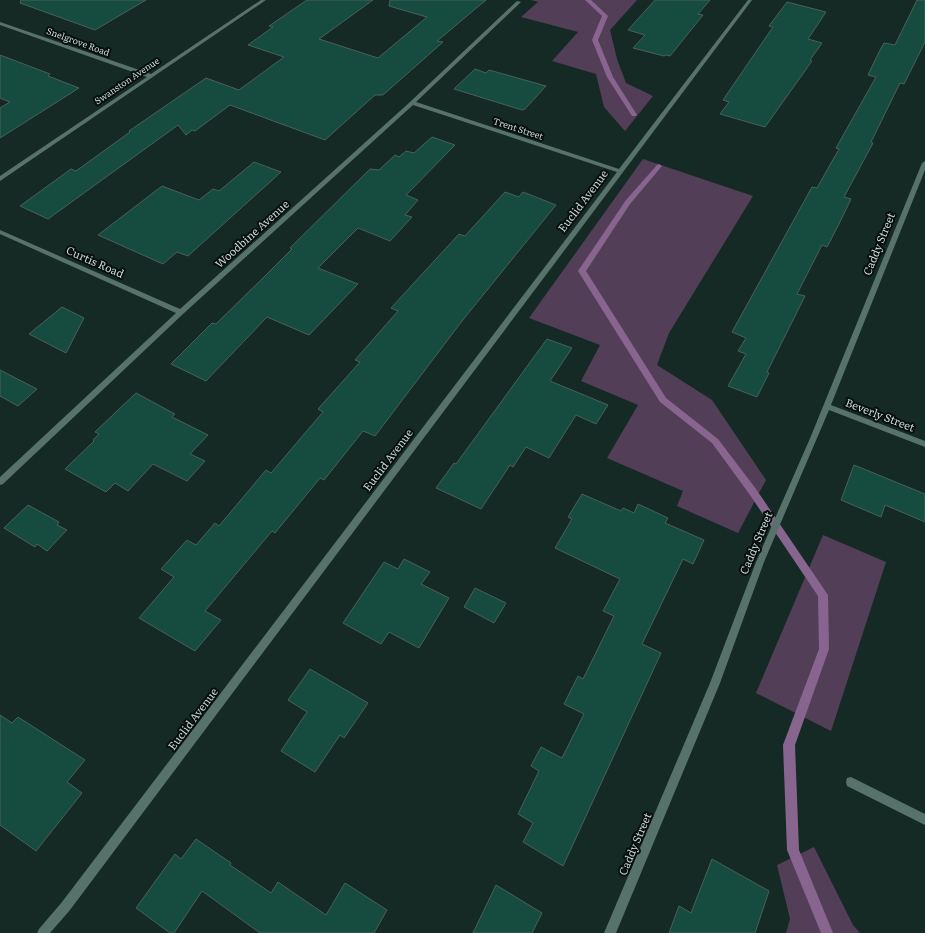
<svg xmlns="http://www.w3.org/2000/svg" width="925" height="933" font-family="Literata,serif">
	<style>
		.green { fill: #533e58 }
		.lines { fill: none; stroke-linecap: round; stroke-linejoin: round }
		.stream { fill: #87658f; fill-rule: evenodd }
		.building { fill: #154c3f; stroke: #4a6059 }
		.minor { fill: #57726a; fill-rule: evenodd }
		.labels { text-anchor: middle; stroke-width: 4; stroke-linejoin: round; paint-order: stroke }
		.far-street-label { font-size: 9px; fill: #c8d5d0; stroke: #07100e }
		.street-label { font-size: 11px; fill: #c8d5d0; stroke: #07100e }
	</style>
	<rect width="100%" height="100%" fill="#152a24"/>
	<g class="green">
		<polygon points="531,0 637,0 610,30 617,59 626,83 653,96 625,131 604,107 596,74 552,61 578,32 521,17 538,2"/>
		<polygon points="643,159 753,196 669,333 657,365 712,400 766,480 738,533 677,506 683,491 607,458 638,405 581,381 600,345 529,318"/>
		<polygon points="823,535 886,562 831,731 756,693"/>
		<polygon points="814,847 853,925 860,933 786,933 790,919 777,865"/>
	</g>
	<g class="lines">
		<g class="stream">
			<polygon points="585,0 591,0 608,16 598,40 613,77 637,115 636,116 632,116 607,77 592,40 602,16"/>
			<polygon points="659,164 662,166 630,204 586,271 666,398 718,439 756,489 828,595 829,649 795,745 799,850 833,933 821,933 787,850 783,745 819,649 818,596 750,495 712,443 660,402 578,271 626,200 657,165"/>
		</g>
	</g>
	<g class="building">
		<polygon points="21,0 146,0 95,30 20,3"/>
		<polygon points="307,0 373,0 319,39 378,58 427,17 389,6 390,0 486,0 437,41 443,42 383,95 375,95 325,140 230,105 195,131 192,130 186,135 178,125 48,219 20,206 71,169 76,171 130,132 129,131 206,78 239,90 284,57 248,45 273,27 269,26"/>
		<polygon points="655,0 710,0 698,14 703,15 670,56 666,55 664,56 633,48 645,35 628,30"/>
		<polygon points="917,0 925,0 925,42 904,84 900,83 871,142 873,143 844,197 851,199 839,224 827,247 822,245 797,294 805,296 767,372 769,373 757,397 728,386 746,354 738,351 746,338 732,332 812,187 817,188 839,149 836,148 876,77 868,75 879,52 884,43 895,45"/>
		<polygon points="787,2 826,12 808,39 822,43 810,60 812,61 765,127 720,114 729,102 723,100 773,27 769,26"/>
		<polygon points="0,55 50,74 48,76 79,88 0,138 0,108 10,102 0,98"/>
		<polygon points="475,69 486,73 489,70 546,86 525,109 522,110 454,89"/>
		<polygon points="432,137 455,145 406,195 418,200 405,215 412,217 390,241 358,228 318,268 358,284 309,335 267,317 206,381 171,364 212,323 216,324 265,276 292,249 290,248 370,169 379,170 395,155 399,157 406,151 414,153"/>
		<polygon points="254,162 281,172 188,256 177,252 163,264 98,235 162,186 199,200 213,189 219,191"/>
		<polygon points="505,192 519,197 523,192 556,205 462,321 375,436 363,431 324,480 320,478 275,533 272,531 205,611 221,620 195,651 139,618 174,577 161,569 187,540 196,545 215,523 219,526 266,470 271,473 323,412 318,409 360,362 355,360 398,311 391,308 459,234 465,236"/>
		<polygon points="62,307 84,318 66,353 29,334"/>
		<polygon points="547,339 572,348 550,381 608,405 596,424 576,415 549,458 526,447 513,467 510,465 481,509 436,488 454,463 456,464"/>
		<polygon points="0,370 37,389 18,406 0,396"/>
		<polygon points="136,393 175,414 172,417 208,435 190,454 205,461 187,481 153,464 128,491 115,483 106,492 65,469 94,441 93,440 99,434 95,432"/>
		<polygon points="854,465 925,494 925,522 885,505 881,517 841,500"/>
		<polygon points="582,494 621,511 623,508 634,513 638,504 668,518 665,523 704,540 693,564 683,559 642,644 661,653 563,866 523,842 533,823 518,814 539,771 531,766 541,747 562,758 584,714 564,704 578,676 583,679 614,616 603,611 620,579 555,548 572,519 568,517"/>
		<polygon points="28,505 59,522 57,525 67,530 47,551 37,544 35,547 4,528"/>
		<polygon points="404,559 430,572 421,584 449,598 419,648 389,632 381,644 343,623 384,562 398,569"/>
		<polygon points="475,588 506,603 494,623 464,607"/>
		<polygon points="310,669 368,703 344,738 340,735 315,772 281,751 307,712 288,700"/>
		<polygon points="0,715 12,723 18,717 85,760 67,782 82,793 36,851 0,825"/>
		<polygon points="196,839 231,863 230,865 271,893 278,882 326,915 345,883 387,910 374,933 260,933 202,891 174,933 170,933 136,908 175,854 181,859"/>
		<polygon points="712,859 769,891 755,933 669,933 679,906 691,913"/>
		<polygon points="496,885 542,913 532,933 473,933"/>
	</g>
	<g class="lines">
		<g class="minor">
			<polygon points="261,0 266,0 0,181 0,176 147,77 0,25 0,22 151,74"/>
			<polygon points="748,0 752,0 70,910 50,933 37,933 39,929 62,902 617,172 413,105 183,314 3,484 0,485 0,477 176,313 0,234 0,230 180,309 410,102 517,1 521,2 416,102 619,169"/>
			<polygon points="925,161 925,170 831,405 925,441 925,447 829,410 764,562 720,683 616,933 604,933 710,683 756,562 811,436 922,163"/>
			<polygon points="851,777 925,814 925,825 847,786 846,782 847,778"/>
		</g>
	</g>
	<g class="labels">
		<g class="far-street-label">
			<text transform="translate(78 42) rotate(20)" y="3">Snelgrove Road</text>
			<text transform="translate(127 81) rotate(-34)" y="3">Swanston Avenue</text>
			<text transform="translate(518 129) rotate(18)" y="3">Trent Street</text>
		</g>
		<g class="street-label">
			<text transform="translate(583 201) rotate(-53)" y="4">Euclid Avenue</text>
			<text transform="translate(252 234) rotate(-42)" y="4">Woodbine Avenue</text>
			<text transform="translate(879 244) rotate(-68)" y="4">Caddy Street</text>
			<text transform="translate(95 262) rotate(24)" y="4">Curtis Road</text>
			<text transform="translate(880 415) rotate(21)" y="4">Beverly Street</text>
			<text transform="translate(388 460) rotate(-53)" y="4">Euclid Avenue</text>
			<text transform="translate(756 543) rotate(-67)" y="4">Caddy Street</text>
			<text transform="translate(193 719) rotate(-53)" y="4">Euclid Avenue</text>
			<text transform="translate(635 844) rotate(-67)" y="4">Caddy Street</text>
		</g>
	</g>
</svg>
